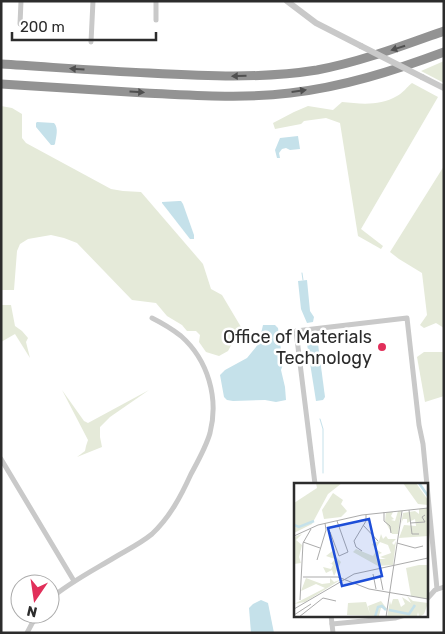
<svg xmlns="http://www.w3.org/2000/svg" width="445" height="634" font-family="Rubik,sans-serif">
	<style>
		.green { fill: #e5ead9 }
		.water { fill: #c5e1ea }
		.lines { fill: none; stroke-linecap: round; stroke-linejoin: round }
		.stream { stroke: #c5e1ea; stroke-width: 1 }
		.minor { stroke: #c9c9c9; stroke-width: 5 }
		.tertiary { stroke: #c9c9c9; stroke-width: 6 }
		.motorway { stroke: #939393; stroke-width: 9 }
		.tertiary-bridge { stroke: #c9c9c9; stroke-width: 6 }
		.oneway { fill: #505050 }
		.poi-dot { fill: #e12f5a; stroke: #fff; stroke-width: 2 }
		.labels { text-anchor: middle; stroke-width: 5; stroke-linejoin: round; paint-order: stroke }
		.poi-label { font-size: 18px; fill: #2c2c2c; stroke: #fff; text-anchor: end }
		.inset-river { fill: none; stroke: #c5e1ea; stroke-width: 2.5 }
		.inset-road { fill: none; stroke: #ababab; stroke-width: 1 }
		.view { fill: #1d4ed8; fill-opacity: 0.15; stroke: #1d4ed8; stroke-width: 2.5 }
		.inset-edge { fill: none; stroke: #2c2c2c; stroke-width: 2.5 }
	</style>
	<rect width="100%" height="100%" fill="#fff"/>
	<g class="green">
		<polygon points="444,61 444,83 421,71"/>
		<path d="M412 83 438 97 361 229 383 246 381 249 358 236 340 123 326 118 304 121 301 124 275 129 273 123 294 112 308 106 333 110 342 102C361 104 380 106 397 96 403 93 407 87 412 83Z"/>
		<polygon points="1,106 12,108 22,114 22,138 26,143 111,189 123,191 141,192 203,264 211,289 222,295 241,327 228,351 219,356 206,352 199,342 200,335 196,331 187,331 182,325 167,316 156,303 132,300 77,243 64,238 51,235 28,239 20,244 17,251 14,290 1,290"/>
		<polygon points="444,166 444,328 436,323 424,328 420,325 427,315 422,273 399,259 390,252"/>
		<polygon points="1,305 11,305 15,326 22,331 28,338 26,342 30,358 15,334 1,342"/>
		<polygon points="424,352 444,352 444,396 425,402 417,357"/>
		<polygon points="62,390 84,421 88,423 149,390 110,417 100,427 100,437 102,447 77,457 85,451 86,446 88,440"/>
	</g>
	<g class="water">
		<path d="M37 122 54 123C59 128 56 137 55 144L54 145H51L36 127V123Z"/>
		<polygon points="298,136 300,149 290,150 286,148 282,149 279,153 280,158 277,158 275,150 280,138"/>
		<polygon points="179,201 181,201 183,204 194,235 194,239 190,239 162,203 162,202"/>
		<polygon points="307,280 310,311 314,317 313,322 307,323 301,309 298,281"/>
		<polygon points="263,325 275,325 278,328 283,364 281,370 285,387 286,400 276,402 265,400 233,401 227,400 224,397 220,375 225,370 247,358 256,347 259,342"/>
		<polygon points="312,336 317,336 325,397 323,400 316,401 307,344 307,338"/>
		<polygon points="261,600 268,603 274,633 251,633 249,608 253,604"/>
	</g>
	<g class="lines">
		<g class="stream">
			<polyline points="302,273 303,280"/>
			<polyline points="320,419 323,429 323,473"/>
		</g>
		<g class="minor">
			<polyline points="156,20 156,1"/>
			<polyline points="20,24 21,1"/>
			<polyline points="91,42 93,1"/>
			<polyline points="1,459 74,581"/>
			<polyline points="315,484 296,331 407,318 419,425 423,444 437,589"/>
			<path d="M50 599C70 582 94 570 117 556 129 549 141 543 152 534 170 517 181 496 191 474 198 461 206 447 210 433 219 398 208 360 181 336 172 329 162 323 152 318"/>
			<polyline points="426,600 435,590 444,587"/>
			<polyline points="331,615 333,633"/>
			<polyline points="332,624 395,618 405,615"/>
			<polyline points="27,633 37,614"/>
		</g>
		<g class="tertiary">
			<polyline points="287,1 316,23 361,46"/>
			<polyline points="422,77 444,88"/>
		</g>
		<g class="motorway">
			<path d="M1 64C51 67 100 71 149 73 205 76 261 79 317 70 360 62 402 46 444 31"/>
			<path d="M1 84C49 87 97 90 145 93 194 95 242 99 290 93 343 87 393 71 444 52"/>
		</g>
		<polyline class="tertiary-bridge" points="361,46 422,77"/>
	</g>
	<defs><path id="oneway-solid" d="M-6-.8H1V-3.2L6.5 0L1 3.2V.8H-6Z" transform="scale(1.25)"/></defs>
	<g class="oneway">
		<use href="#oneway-solid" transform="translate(398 48) rotate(162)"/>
		<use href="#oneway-solid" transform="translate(77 69) rotate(-176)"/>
		<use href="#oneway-solid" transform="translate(239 76) rotate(179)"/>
		<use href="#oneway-solid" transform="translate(299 91) rotate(-8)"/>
		<use href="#oneway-solid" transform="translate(137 92) rotate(3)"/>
	</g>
	<circle class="poi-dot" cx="382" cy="347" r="5"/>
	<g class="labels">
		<g class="poi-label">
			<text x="372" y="343">Office of Materials<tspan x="372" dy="21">Technology</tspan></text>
		</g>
	</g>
	<g transform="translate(294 483)">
		<rect width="134" height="134" fill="#fff"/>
		<path d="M22 0H48L34 11 18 41 0 50V20L23 5ZM109 0H122L134 17V22L124 21ZM39 10 49 17 47 21 53 28 47 34 30 36 28 27ZM134 25V53L105 55 110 42 122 43 121 36 113 40V36H109L107 41 109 30 121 28 125 31V26ZM104 28H107L104 51H98L91 38 92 29H99L97 33 100 36 97 37 101 38ZM8 51 2 57 8 62 5 74 7 80 0 81V54ZM87 51 89 56 92 53 94 56H102L98 60 100 62 102 58 99 82 84 83 59 69 62 66 79 73 83 67 88 70 85 71V76H92L86 74 97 70 94 62 86 59 81 66 78 61 85 58ZM41 66 40 72 47 79 40 93 38 87 32 90 29 84 37 86 39 82 35 79 37 81 41 76 32 73ZM125 82H134V116L117 113 112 85ZM12 95 28 101 36 100V95L40 99 48 96 11 119 0 121 31 105 22 101 7 108ZM113 113 119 118 134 120 130 131 125 134 124 129 123 134H93L96 118 97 122 99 116H104L107 124 111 121 108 114 117 120ZM87 118 93 126 87 125 85 133 53 132 54 120 72 119 76 131 74 123Z" fill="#e5ead9"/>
		<path class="inset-river" d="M125 0 134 13M0 42 5 44 20 38M95 127 115 131 121 122M81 134 84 124 88 123 92 127"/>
		<path class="inset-road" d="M115 27 118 51H125M90 29V38L96 43 97 50M116 40 131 39 128 34 131 32M69 42 84 58M36 49 45 73 54 69 43 38M0 53 24 42 68 32 134 25M9 59 26 65M103 60 121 65 129 63M68 68 62 64 60 58 72 38V32M23 77 32 47 31 40M79 91 82 106M86 92 89 107M9 94H44L75 106 134 116M6 117 9 60 17 46M0 126 60 91 134 75M0 132 17 121M5 134 29 115 42 118M92 134 108 28"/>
		<path class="view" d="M75 36 88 93 48 103 34 45Z"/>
		<rect width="134" height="134" class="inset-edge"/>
	</g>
	<rect width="445" height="634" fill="none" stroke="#2c2c2c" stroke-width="5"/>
	<g transform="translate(35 599) rotate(193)"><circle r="24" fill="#ffffff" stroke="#ababab"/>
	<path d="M0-4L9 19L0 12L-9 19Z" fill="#e12f5a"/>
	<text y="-8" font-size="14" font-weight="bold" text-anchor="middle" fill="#2c2c2c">N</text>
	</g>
	<path d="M12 32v8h144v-8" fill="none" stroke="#2c2c2c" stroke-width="2.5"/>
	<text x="20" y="32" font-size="15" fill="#2c2c2c" stroke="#ffffff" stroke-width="4" paint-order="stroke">200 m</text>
</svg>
